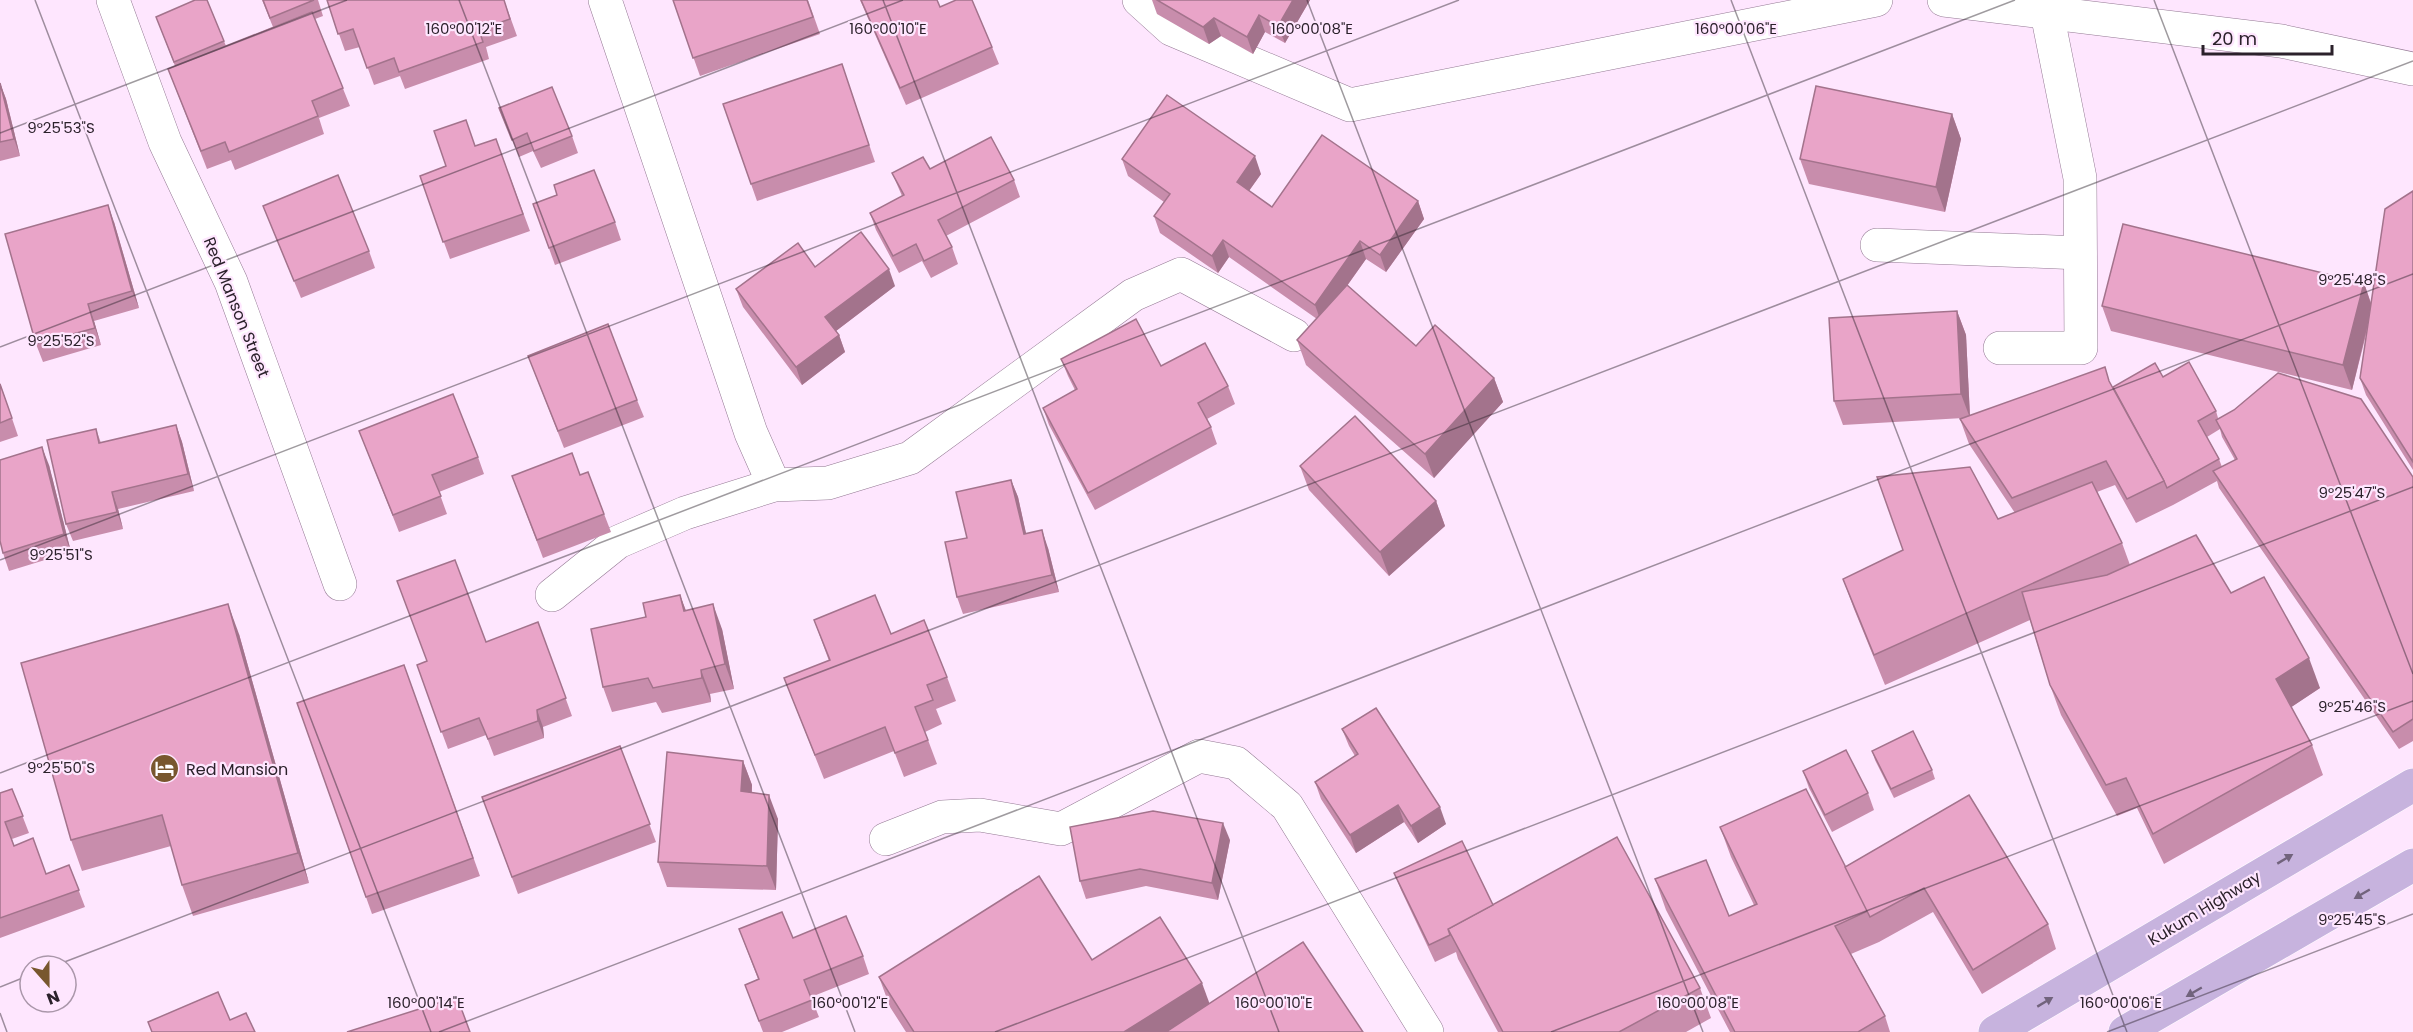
<svg xmlns="http://www.w3.org/2000/svg" width="2413" height="1032" font-family="Poppins,sans-serif">
	<style>
		.lines { fill: none; stroke-linecap: round; stroke-linejoin: round }
		.minor-casing { stroke: #937993; stroke-width: 34 }
		.major-casing { stroke: #fff; stroke-width: 34 }
		.minor { stroke: #fff; stroke-width: 33 }
		.major { stroke: #c7b3de; stroke-width: 33 }
		.wall { fill: #c88dac; fill-rule: evenodd }
		.shaded-wall { fill: #a3738c }
		.building { fill: #e9a4c8; stroke: #a3738c; stroke-width: 1.5 }
		.oneway { fill: #71637c }
		.ticks { fill: none; stroke: #2b212b; stroke-width: 1.5; stroke-opacity: 0.45 }
		.labels { text-anchor: middle; stroke-width: 4.5; stroke-linejoin: round; paint-order: stroke }
		.street-label { font-size: 16px; fill: #2b212b; stroke: #fee6fe }
		.poi-label { font-size: 16px; fill: #2b212b; stroke: #fee6fe; text-anchor: start }
		.ticks-label { font-size: 15px; text-anchor: middle; fill: #2b212b; stroke: #fee6fe; stroke-width: 4.5; stroke-linejoin: round; paint-order: stroke }
	</style>
	<rect width="100%" height="100%" fill="#fee6fe"/>
	<g class="lines">
		<defs>
			<g id="minor">
				<polyline points="113,0 165,142 231,282 340,584"/>
				<polyline points="605,0 751,433 774,485"/>
				<polyline points="1139,0 1171,29 1350,105 1876,0"/>
				<polyline points="1944,0 2281,41 2413,69"/>
				<polyline points="1877,245 2080,253"/>
				<polyline points="2000,348 2081,348 2080,178 2047,13"/>
				<polyline points="552,595 618,542 685,513 774,485 828,483 910,458 1133,295 1181,274 1294,335"/>
				<polyline points="886,839 942,817 980,815 1061,829 1199,756 1236,763 1287,806 1427,1032"/>
			</g>
			<g id="major">
				<polyline points="1995,1032 2413,785"/>
				<polyline points="2125,1032 2413,865"/>
			</g>
		</defs>
		<use href="#minor" class="minor-casing"/>
		<use href="#major" class="major-casing"/>
		<use href="#minor" class="minor"/>
		<use href="#major" class="major"/>
	</g>
	<g class="wall">
		<polygon points="207,0 226,46 273,27 262,0 318,0 323,16 315,19 350,106 319,118 324,134 235,170 231,160 207,169 168,69 175,66 156,17"/>
		<polygon points="327,0 504,0 517,36 486,47 489,59 405,89 400,76 374,85 360,47 345,51"/>
		<polygon points="673,0 808,0 820,34 700,76"/>
		<polygon points="860,0 937,0 940,7 992,47 999,64 906,105"/>
		<polygon points="1152,0 1310,0 1285,43 1265,32 1253,54 1221,36 1209,44 1157,14"/>
		<polygon points="842,64 875,162 757,201 723,104"/>
		<polygon points="0,83 6,99 20,156 0,161"/>
		<polygon points="499,108 572,136 578,153 541,168 533,151 519,157"/>
		<polygon points="1952,114 1961,139 1945,212 1809,184 1800,159"/>
		<polygon points="496,139 530,231 450,259 420,176 446,166 475,146"/>
		<polygon points="1122,159 1261,174 1249,191 1272,207 1418,201 1424,219 1386,272 1366,259 1347,286 1416,346 1494,378 1503,402 1434,478 1306,365 1297,340 1317,319 1229,257 1218,273 1160,233 1154,216 1164,202 1128,176"/>
		<polygon points="930,169 1014,180 1020,197 946,236 952,247 958,264 931,278 922,261 899,273 876,230 870,213 902,196 892,173"/>
		<polygon points="2413,191 2413,470 2366,395 2360,378 2368,327 2352,390 2111,331 2102,306 2364,283 2371,303"/>
		<polygon points="533,204 615,222 621,240 555,265"/>
		<polygon points="263,206 369,251 375,268 301,298"/>
		<polygon points="114,222 139,308 94,321 101,345 43,362 36,344"/>
		<polygon points="815,267 895,286 836,331 839,335 845,352 802,385 743,307 736,289"/>
		<path d="M1957 311 1966 335 1970 416 2163 377 2216 411 2218 418 2413 477V741L2399 749 2219 488 2217 481 2173 505 2136 523 2115 485 2097 492 2122 543 2130 565 2231 593 2320 688 2291 707 2312 745 2323 775 2164 864 2137 808 2117 816 2061 715 2050 685 2030 620 1885 685 1854 609 1843 579 2015 513 1969 444 1960 419 1963 418 1843 425 1834 401ZM2220 429 2222 437 2235 460 2222 467 2219 459 2207 437Z"/>
		<polygon points="528,356 637,400 644,417 564,448"/>
		<polygon points="1061,359 1161,366 1228,386 1235,404 1207,419 1211,427 1217,444 1095,510 1049,425 1043,408 1075,390 1068,376"/>
		<polygon points="0,383 18,436 0,442"/>
		<polygon points="176,425 182,442 194,491 118,509 123,529 73,541 66,524 96,429 101,443"/>
		<polygon points="359,431 478,457 484,474 439,492 447,514 399,532"/>
		<polygon points="49,465 71,552 9,571 3,553"/>
		<polygon points="1300,466 1436,501 1445,526 1389,576 1309,490"/>
		<polygon points="588,472 611,532 543,558 512,476 580,475"/>
		<polygon points="1011,480 1018,497 1026,534 1048,548 1059,592 963,614 957,597 967,538"/>
		<polygon points="680,595 686,611 722,629 734,689 710,694 711,702 662,713 656,702 612,712 603,687 646,617"/>
		<polygon points="814,620 891,634 947,677 956,701 936,709 942,724 925,732 937,764 904,777 894,751 824,779 784,678 829,661"/>
		<polygon points="538,622 572,716 543,727 544,738 494,756 486,735 448,749 417,665 486,642"/>
		<polygon points="239,634 309,883 193,916 182,885 171,846 82,871 71,840"/>
		<polygon points="404,665 480,876 372,914 297,703"/>
		<polygon points="1342,729 1446,824 1418,843 1404,822 1356,853 1321,799 1315,782 1355,756 1349,746"/>
		<polygon points="620,746 656,842 518,894 482,797"/>
		<polygon points="1872,751 1932,770 1935,779 1894,798 1875,760"/>
		<polygon points="743,761 752,785 752,793 778,819 776,890 667,887 658,862"/>
		<polygon points="1803,771 1868,793 1874,810 1832,832 1809,788"/>
		<polygon points="12,789 29,833 12,839 14,846 46,874 69,865 85,907 0,938 0,793"/>
		<polygon points="1969,795 2048,924 2056,949 1982,994 1933,912 1879,942 1851,954 1885,1016 1890,1032 1730,1032 1666,910 1655,879 1729,916 1754,905 1731,857 1720,827 1845,867"/>
		<polygon points="1230,840 1218,900 1146,886 1086,899 1080,881"/>
		<polygon points="1394,873 1493,905 1700,988 1711,1018 1686,1032 1498,1032 1458,959 1456,952 1435,962 1401,890"/>
		<polygon points="739,929 793,938 863,956 869,974 811,997 819,1017 782,1032 763,1032 745,985 758,979"/>
		<polygon points="1092,960 1209,1004 1363,1032 906,1032 890,1007 879,977"/>
	</g>
	<g class="shaded-wall">
		<polygon points="1293,0 1310,0 1285,43 1278,26"/>
		<polygon points="1259,15 1265,32 1253,54 1247,37"/>
		<polygon points="1214,18 1221,36 1209,44 1203,27"/>
		<polygon points="0,83 6,99 20,156 14,139"/>
		<polygon points="1952,114 1961,139 1945,212 1936,187"/>
		<polygon points="1255,156 1261,174 1243,199 1237,182"/>
		<polygon points="1418,201 1424,219 1386,272 1380,255"/>
		<polygon points="108,205 114,222 139,308 132,291"/>
		<polygon points="1223,240 1229,257 1218,273 1212,256"/>
		<polygon points="1360,241 1366,259 1321,322 1315,305"/>
		<polygon points="889,269 895,286 832,334 825,317"/>
		<polygon points="2364,283 2372,307 2352,390 2343,365"/>
		<polygon points="88,304 94,321 101,345 95,328"/>
		<polygon points="1957,311 1966,335 1970,418 1961,394"/>
		<polygon points="839,335 845,352 802,385 796,367"/>
		<polygon points="1494,378 1503,402 1434,478 1425,454"/>
		<polygon points="176,425 182,442 194,491 188,474"/>
		<polygon points="42,447 49,465 71,552 64,534"/>
		<polygon points="1011,480 1018,497 1030,551 1024,534"/>
		<polygon points="112,492 118,509 123,529 117,512"/>
		<polygon points="1436,501 1445,526 1389,576 1380,552"/>
		<polygon points="1042,530 1048,548 1059,592 1052,575"/>
		<polygon points="680,595 689,619 684,611"/>
		<polygon points="228,604 239,634 309,883 298,853"/>
		<polygon points="713,604 722,629 734,689 725,664"/>
		<polygon points="2309,658 2320,688 2287,710 2276,679"/>
		<polygon points="701,670 710,694 711,702 702,678"/>
		<polygon points="537,710 543,727 544,738 538,721"/>
		<polygon points="743,761 752,785 750,816 741,791"/>
		<polygon points="769,795 778,819 776,890 767,866"/>
		<polygon points="1398,805 1404,822 1356,853 1350,835"/>
		<polygon points="1440,807 1446,824 1418,843 1411,826"/>
		<polygon points="1223,823 1230,840 1218,900 1212,883"/>
		<polygon points="1202,983 1213,1013 1183,1032 1124,1032"/>
	</g>
	<g class="building">
		<polygon points="195,0 207,0 224,41 174,62 156,17"/>
		<polygon points="263,0 314,0 270,18"/>
		<polygon points="327,0 504,0 510,19 479,30 483,42 399,72 394,58 367,68 353,29 338,34"/>
		<polygon points="673,0 807,0 813,17 693,58"/>
		<polygon points="861,0 937,0 940,7 956,0 972,0 992,47 900,88"/>
		<polygon points="1157,0 1293,0 1278,26 1259,15 1247,37 1214,18 1203,27"/>
		<polygon points="312,12 343,88 312,101 318,116 229,152 225,142 201,151 168,69"/>
		<polygon points="842,64 869,145 751,184 723,104"/>
		<polygon points="0,83 14,139 0,142"/>
		<polygon points="1816,86 1952,114 1936,187 1800,159"/>
		<polygon points="552,87 572,136 534,151 527,133 512,140 499,108"/>
		<polygon points="1167,95 1255,156 1237,182 1272,207 1322,135 1418,201 1380,255 1360,241 1315,305 1223,240 1212,256 1154,216 1170,194 1122,159"/>
		<polygon points="466,120 475,146 496,139 523,214 443,242 420,176 446,166 434,131"/>
		<polygon points="991,137 1014,180 938,220 952,247 924,261 916,244 893,256 870,213 904,195 892,173 923,157 930,169"/>
		<polygon points="594,170 615,222 549,248 533,204 557,195 554,185"/>
		<polygon points="338,175 369,251 294,281 263,206"/>
		<polygon points="2413,191 2413,462 2360,378 2385,209"/>
		<polygon points="108,205 132,291 88,304 95,328 36,344 5,234"/>
		<polygon points="2123,224 2364,283 2343,365 2102,306"/>
		<polygon points="861,232 889,269 825,317 839,335 796,367 736,289 798,243 815,267"/>
		<polygon points="1347,285 1416,346 1435,325 1494,378 1425,454 1297,340"/>
		<polygon points="1957,311 1961,394 1834,401 1829,318"/>
		<polygon points="1136,319 1161,366 1205,343 1228,386 1198,403 1211,427 1088,493 1043,408 1077,389 1061,359"/>
		<polygon points="608,324 637,400 558,431 528,356"/>
		<polygon points="2189,362 2216,411 2198,421 2219,459 2167,488 2164,481 2113,387 2155,363 2163,377"/>
		<polygon points="2105,367 2109,381 2164,481 2127,499 2106,461 2012,498 1960,419"/>
		<polygon points="2278,373 2361,399 2413,477 2413,719 2393,732 2213,471 2237,459 2216,420 2234,410"/>
		<polygon points="0,384 12,418 0,423"/>
		<polygon points="453,394 478,457 432,475 441,496 393,515 359,431"/>
		<polygon points="1355,416 1436,501 1380,552 1300,466"/>
		<polygon points="176,425 188,474 112,492 117,512 66,524 47,440 96,429 99,443"/>
		<polygon points="42,447 64,534 3,553 0,541 0,460"/>
		<polygon points="572,453 580,475 588,472 604,514 537,540 512,476"/>
		<polygon points="1970,467 1998,519 2092,482 2122,543 1874,655 1843,579 1903,550 1877,477"/>
		<polygon points="1011,480 1024,534 1042,530 1052,575 957,597 945,542 967,538 956,492"/>
		<polygon points="2196,535 2231,593 2264,577 2309,658 2276,679 2312,745 2153,834 2126,778 2106,785 2050,685 2022,592 2107,575"/>
		<polygon points="455,560 486,642 538,622 566,698 537,710 538,721 488,739 479,718 441,732 417,665 427,661 397,581"/>
		<polygon points="680,595 684,611 713,604 725,664 701,670 702,678 653,688 648,678 603,687 591,629 646,617 643,603"/>
		<polygon points="875,595 891,634 924,620 947,677 927,685 933,700 915,707 928,740 895,753 885,727 815,755 784,678 830,660 814,620"/>
		<polygon points="228,604 298,853 182,885 162,815 71,840 21,663"/>
		<polygon points="404,665 473,858 366,897 297,703"/>
		<polygon points="1376,708 1440,807 1411,826 1398,805 1350,835 1315,782 1358,754 1342,729"/>
		<polygon points="1913,731 1932,770 1891,789 1872,751"/>
		<polygon points="620,746 650,824 512,877 482,797"/>
		<polygon points="1846,750 1868,793 1825,815 1803,771"/>
		<polygon points="667,752 743,761 741,791 769,795 767,866 658,862"/>
		<polygon points="12,789 23,816 5,822 14,846 33,838 46,874 69,865 79,890 0,918 0,793"/>
		<polygon points="1806,789 1868,911 1835,926 1885,1016 1858,1032 1735,1032 1655,879 1706,860 1729,916 1757,904 1720,827"/>
		<polygon points="1969,795 2048,924 1973,970 1924,888 1870,917 1845,867"/>
		<polygon points="1153,811 1223,823 1212,883 1140,869 1080,881 1070,827"/>
		<polygon points="1617,837 1700,988 1619,1032 1503,1032 1448,929"/>
		<polygon points="1462,841 1493,905 1448,929 1450,935 1429,945 1394,873"/>
		<polygon points="1039,876 1092,960 1160,917 1202,983 1124,1032 914,1032 879,977"/>
		<polygon points="782,912 793,938 846,916 863,956 804,980 812,1000 759,1021 745,985 759,979 739,929"/>
		<polygon points="1303,942 1363,1032 1166,1032"/>
		<polygon points="218,992 230,1020 246,1013 255,1032 152,1032 148,1022"/>
		<polygon points="457,997 470,1032 347,1032"/>
	</g>
	<defs><path id="oneway-solid" d="M-6-.8H1V-3.2L6.5 0L1 3.2V.8H-6Z" transform="scale(1.5)"/></defs>
	<g class="oneway">
		<use href="#oneway-solid" transform="translate(2285 859) rotate(-31)"/>
		<use href="#oneway-solid" transform="translate(2362 894) rotate(150)"/>
		<use href="#oneway-solid" transform="translate(2194 992) rotate(150)"/>
		<use href="#oneway-solid" transform="translate(2045 1002) rotate(-31)"/>
	</g>
	<path class="ticks" d="M35 0 431 1032M459 0 855 1032M883 0 1279 1032M1307 0 1703 1032M1731 0 2127 1032M2154 0 2413 674M0 133 347 0M0 347 903 0M0 560 1459 0M0 773 2015 0M54 966 2413 61M0 987 30 975M0 1013 7 1032M439 1032 2413 274M995 1032 2413 487M1551 1032 2413 701M2107 1032 2413 914"/>
	<defs>
		<symbol id="hotel-disc" viewBox="-11 -11 22 22"><circle r="9.5" fill="#78572e" stroke="#fee6fe"/><path d="M-6-4.5h1.5V1H6V5H4.5V3h-9V5H-6ZM-4 0a1.8 1.8 0 1 1 3.6 0ZM.5 0V-2.5h3Q6-2.5 6 0Z" fill="#fff"/></symbol>
	</defs>
	<g fill-rule="evenodd">
		<use href="#hotel-disc" x="148" y="752" width="33" height="33"/>
	</g>
	<g class="labels">
		<g class="street-label">
			<text transform="translate(237 307) rotate(68)" y="6">Red Manson Street</text>
			<text transform="translate(2204 908) rotate(-31)" y="6">Kukum Highway</text>
		</g>
		<g class="poi-label">
			<text x="186" y="775">Red Mansion</text>
		</g>
	</g>
	<g class="ticks-label">
		<text x="464" y="34">160°00'12"E</text>
		<text x="888" y="34">160°00'10"E</text>
		<text x="1312" y="34">160°00'08"E</text>
		<text x="1736" y="34">160°00'06"E</text>
		<text x="61" y="133">9°25'53"S</text>
		<text x="2352" y="285">9°25'48"S</text>
		<text x="61" y="346">9°25'52"S</text>
		<text x="2352" y="498">9°25'47"S</text>
		<text x="61" y="560">9°25'51"S</text>
		<text x="2352" y="712">9°25'46"S</text>
		<text x="61" y="773">9°25'50"S</text>
		<text x="2352" y="925">9°25'45"S</text>
		<text x="426" y="1008">160°00'14"E</text>
		<text x="850" y="1008">160°00'12"E</text>
		<text x="1274" y="1008">160°00'10"E</text>
		<text x="1698" y="1008">160°00'08"E</text>
		<text x="2121" y="1008">160°00'06"E</text>
	</g>
	<g transform="translate(48 984) rotate(159)"><circle r="28" fill="#fee6fe" stroke="#aa97aa" stroke-width="1.5"/>
	<path d="M0-4.5L10 22L0 15L-10 22Z" fill="#78572e"/>
	<text y="-9" font-size="16" font-weight="bold" text-anchor="middle" fill="#2b212b">N</text>
	</g>
	<path d="M2203 45v9h129v-9" fill="none" stroke="#2b212b" stroke-width="3"/>
	<text x="2212" y="45" font-size="18" fill="#2b212b" stroke="#fee6fe" stroke-width="4.5" paint-order="stroke">20 m</text>
</svg>
